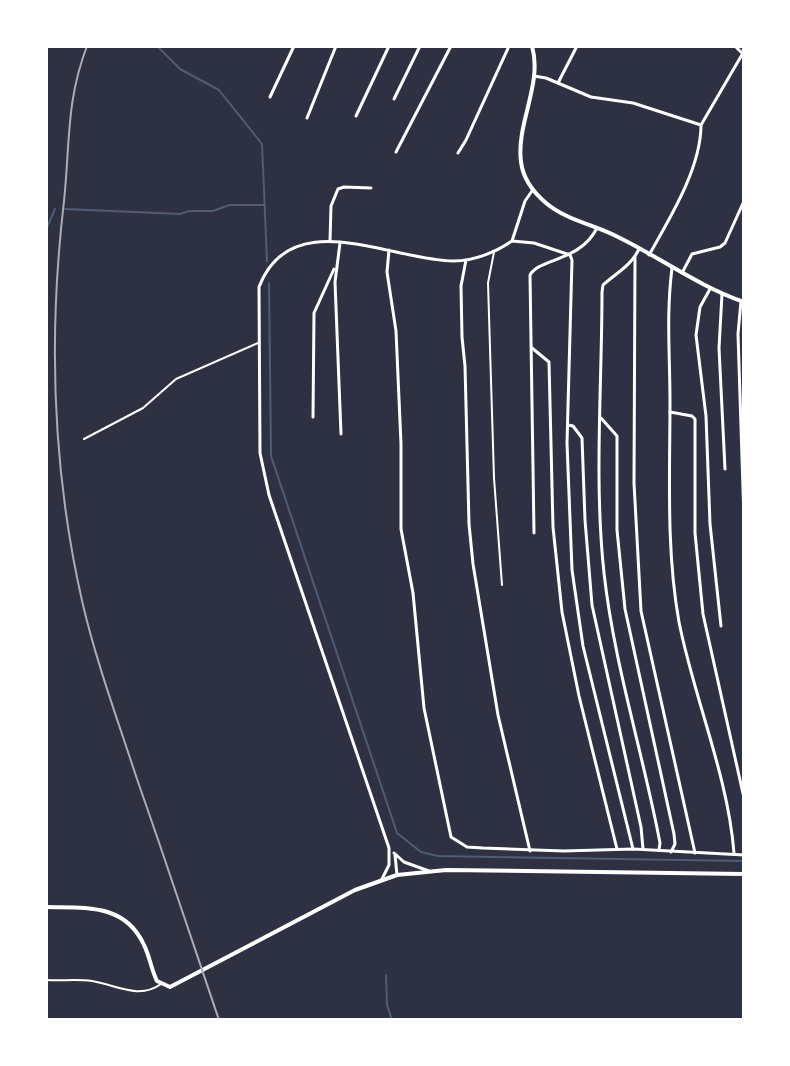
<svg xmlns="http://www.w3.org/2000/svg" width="790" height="1066" font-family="'Varela Round',sans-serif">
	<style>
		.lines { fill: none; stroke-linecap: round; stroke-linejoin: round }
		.stream { stroke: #4f5d75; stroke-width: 2 }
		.service { stroke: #fff; stroke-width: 2 }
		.minor { stroke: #fff; stroke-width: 3 }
		.tertiary { stroke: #fff; stroke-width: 4 }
		.secondary { stroke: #fff; stroke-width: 4 }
		.rail { stroke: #abadb3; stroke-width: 2 }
	</style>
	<rect width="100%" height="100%" fill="#2d3142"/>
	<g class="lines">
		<g class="stream">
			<polyline points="157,46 180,69 219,90 262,144 267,261"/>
			<polyline points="65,209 180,214 189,211 213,211 229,205 265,205"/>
			<polyline points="46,230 55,209"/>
			<polyline points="269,283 271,456 397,833 421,852 438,856 744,861"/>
			<polyline points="386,975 387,1005 392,1020"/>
		</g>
		<g class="service">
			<polyline points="494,252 488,283 494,478 502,585"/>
			<polyline points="84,439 143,408 176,379 258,343"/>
			<path d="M46 980C61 981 77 979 92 981 116 985 139 1000 161 984"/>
		</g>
		<g class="minor">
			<polyline points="735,46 741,52"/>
			<path d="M534 76 546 78 591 97 633 103 701 125C701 168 670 218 649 255"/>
			<polyline points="558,83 577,46"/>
			<polyline points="270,97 294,46"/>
			<polyline points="394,99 420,46"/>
			<polyline points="356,116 389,46"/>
			<polyline points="307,118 336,46"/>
			<polyline points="701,125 743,53"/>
			<polyline points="396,152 451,46"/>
			<polyline points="458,153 466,140 509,46"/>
			<polyline points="330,241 331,206 338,189 344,187 371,188"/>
			<polyline points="512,241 534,243 570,255"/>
			<polyline points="340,243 335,282 341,434"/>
			<path d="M639 249C631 266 616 273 603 285L602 292C602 385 594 481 604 573 614 664 643 753 660 843L659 850"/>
			<polyline points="389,250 387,272 396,331 401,444 401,529 413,593 424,708 451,837 467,847 483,848 564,851 633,849 744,855"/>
			<polyline points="570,255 572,260 567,443 572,570 583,646 633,849"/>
			<polyline points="635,257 634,483 641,611 695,853"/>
			<polyline points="466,260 461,286 462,337 465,366 469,524 473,564 498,715 530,851"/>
			<path d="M672 268C666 316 670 355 670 402 670 474 666 550 679 622 694 698 728 776 734 853"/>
			<polyline points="682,273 692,254 720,247 725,243 744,201"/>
			<polyline points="710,289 700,307 696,335 706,416 710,524 721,626"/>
			<polyline points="722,294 719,348 725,469"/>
			<polyline points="741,301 738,334 744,519"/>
			<polyline points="532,348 549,362 553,527 562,612 579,696 617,849"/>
			<polyline points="670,412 692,416 695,419 695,533 703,614 744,798"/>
			<polyline points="313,417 314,313 334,269"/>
			<polyline points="601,418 617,436 617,530 625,609 674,834 675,844 671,852"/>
			<polyline points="568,425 573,426 582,438 585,520 592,605 641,827 643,849"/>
			<path d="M534 533 530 275C539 258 580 262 597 228"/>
			<polyline points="394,853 404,862 429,871"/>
			<polyline points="395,855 397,875"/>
			<path d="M382 879 389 865V848L269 495 260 453 259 287C291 203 392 261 454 261 474 261 496 252 512 241L525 201 532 191"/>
		</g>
		<path class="tertiary" d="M532 46C543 84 516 123 521 162 523 178 533 192 546 203 566 220 595 225 618 237 661 258 698 286 744 302"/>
		<path class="secondary" d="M46 907C85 908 125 903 144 945 150 957 151 969 157 981L170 987 355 890 397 875 446 870 744 874"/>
		<path class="rail" d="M87 46C66 101 70 144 64 201 48 337 52 471 83 605 97 664 118 721 137 779 165 859 192 939 219 1020"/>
	</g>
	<rect width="790" height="1066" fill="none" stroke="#ffffff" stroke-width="96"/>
</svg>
